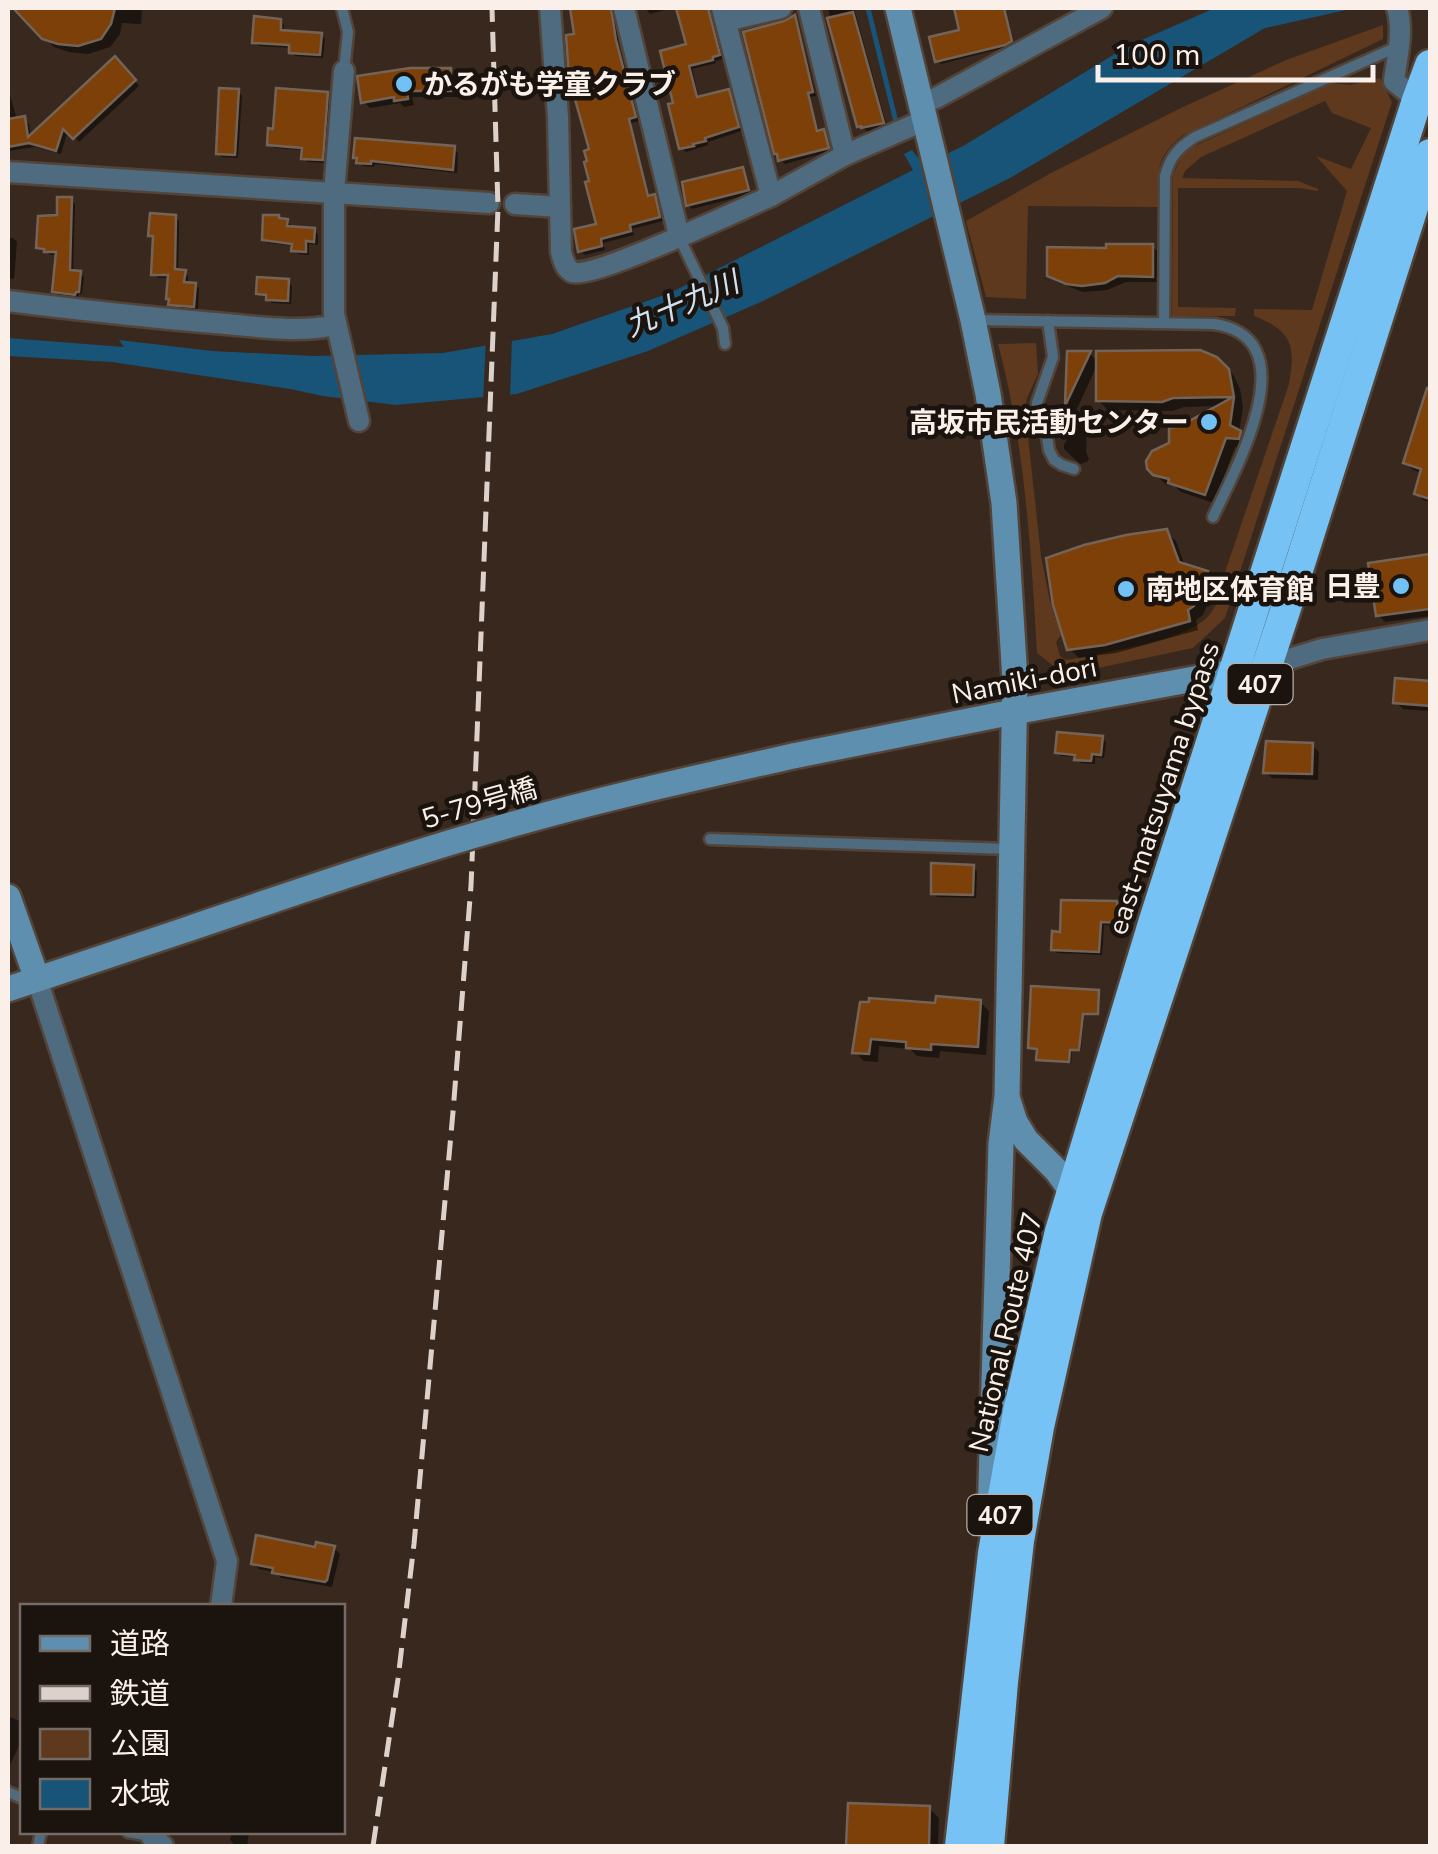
<svg xmlns="http://www.w3.org/2000/svg" width="1438" height="1854" font-family="'Nunito Sans','Noto Sans JP',sans-serif">
	<style>
		.green { fill: #5f391d }
		.water { fill: #185477 }
		.pier { fill: #38281e }
		.shadow { fill: #0007 }
		.lines { fill: none; stroke-linecap: round; stroke-linejoin: round }
		.stream { stroke: #185477; stroke-width: 5 }
		.building { fill: #7c4008; stroke: #746357; stroke-width: 2.5 }
		.lane-casing { stroke: #53443a; stroke-width: 15 }
		.street-casing { stroke: #53443a; stroke-width: 25 }
		.secondary-casing { stroke: #53443a; stroke-width: 30 }
		.highway-casing { stroke: #53443a; stroke-width: 35 }
		.lane { stroke: #4e6b80; stroke-width: 10 }
		.street { stroke: #4e6b80; stroke-width: 20 }
		.secondary { stroke: #5f8faf; stroke-width: 25 }
		.highway { stroke: #76c2f4; stroke-width: 30 }
		.rail { stroke: #ddd2cb; stroke-width: 5; stroke-dasharray: 20 10; stroke-linecap: butt }
		.secondary-bridge-casing { stroke: #53443a; stroke-width: 30; stroke-linecap: butt }
		.secondary-bridge { stroke: #5f8faf; stroke-width: 25 }
		.poi-dot { fill: #71c1f5; stroke: #1a130e; stroke-width: 4 }
		.labels { text-anchor: middle; stroke-width: 9; stroke-linejoin: round; paint-order: stroke }
		.shield { fill: #1a130e; stroke: #b7aea7; stroke-width: 2.5 }
		.shield-label { font-size: 25px; font-weight: bold; fill: #faf0e9 }
		.poi-label { font-size: 28px; font-weight: bold; fill: #faf0e9; stroke: #1a130e; text-anchor: start }
		.street-label { font-size: 28px; fill: #faf0e9; stroke: #1a130e }
		.water-label { font-size: 30px; font-style: italic; fill: #d0e2f0; stroke: #1a130e }
	</style>
	<rect width="100%" height="100%" fill="#38281e"/>
	<g class="green">
		<path d="M1383 25V39L1182 136C1153 160 1159 172 1159 207L1028 206 1026 299 986 297 966 221 1051 173 1183 107 1286 60Z"/>
		<path d="M1380 78 1392 102 1225 618 1193 648 1065 675 1037 653C1031 550 1025 444 998 344L1036 343 1038 374 1027 398 1025 409 1041 556 1049 597 1061 635 1056 642 1060 656 1066 660 1073 659C1107 651 1190 641 1210 614 1220 602 1223 584 1226 569L1289 384C1296 345 1292 331 1254 316V309L1312 310 1347 191 1316 156 1351 169 1371 128 1332 113 1325 101 1201 157 1185 171 1182 178 1298 181 1318 189V191L1299 188H1178V307L1236 308 1235 316H1172L1173 175 1184 152 1195 146 1332 83 1350 85Z"/>
	</g>
	<polygon class="water" points="1215,8 1355,8 1265,28 1010,178 763,301 648,351 517,394 395,405 323,396 290,389 112,362 8,356 8,338 124,347 119,340 212,351 313,356 443,353 552,334 670,293 913,170 904,154 912,150 924,165 963,146 1128,46"/>
	<polygon class="pier" points="512,336 510,399 483,402 486,340"/>
	<g class="shadow">
		<polygon points="16,8 142,8 141,24 122,23 120,34 110,47 88,54 69,52 54,47"/>
		<polygon points="567,8 613,8 619,46 639,121 631,123 650,198 654,197 658,201 663,221 632,229 634,235 603,243 605,250 585,255 581,251 599,226 592,183 592,151 573,10"/>
		<polygon points="645,8 672,8 650,14"/>
		<polygon points="679,8 709,8 723,59 715,61 716,63 692,69 699,99 728,92 732,96 741,131 708,142 708,145 686,152 682,148 676,105 689,46"/>
		<polygon points="828,8 854,8 887,127 868,132 859,125"/>
		<polygon points="956,8 1005,8 1015,45 941,64 937,60 962,32"/>
		<polygon points="794,16 797,19 816,96 810,97 819,133 823,132 827,136 831,151 785,164 781,160 786,23"/>
		<polygon points="280,21 284,25 284,33 321,35 325,39 323,58 295,56 291,52 291,48 259,46 255,42"/>
		<polygon points="115,60 139,86 79,142 68,130 61,154 35,147 8,151 8,88 17,120 24,119 29,124 31,138"/>
		<polygon points="450,70 457,77 457,97 412,97 414,105 404,107 400,103 370,108 363,101"/>
		<polygon points="238,92 242,96 238,158 222,157 218,153"/>
		<polygon points="326,94 331,98 326,163 308,162 304,158 304,150 274,148 269,144 275,131"/>
		<polygon points="454,149 458,153 457,173 375,164 374,167 363,166 356,157"/>
		<polygon points="742,170 746,174 751,194 692,209 688,205"/>
		<polygon points="71,200 75,204 73,273 80,273 84,277 82,294 79,294 78,297 58,295 55,292 58,255 50,255 39,247"/>
		<polygon points="175,217 179,221 178,272 184,272 188,276 188,285 195,285 199,289 198,310 175,308 171,304 170,278 158,278 154,274 155,239 151,235"/>
		<polygon points="287,221 291,225 290,229 314,230 318,234 318,245 309,244 309,255 298,254 294,250 294,246 268,243 264,239"/>
		<polygon points="8,224 8,238 13,238 17,242 14,279 8,278"/>
		<polygon points="1152,246 1159,253 1159,282 1126,282 1107,290 1083,292 1057,282 1049,275 1109,250"/>
		<polygon points="288,282 292,286 291,304 272,303 259,293"/>
		<polygon points="1069,354 1090,354 1098,362 1222,364 1233,374 1240,389 1243,407 1239,433 1250,443 1248,448 1235,447 1214,503 1181,492 1175,486 1165,484 1149,468 1171,444 1222,406 1184,407 1172,411 1108,410 1098,400 1098,363 1076,411 1077,413 1068,403"/>
		<polygon points="1430,386 1430,502 1423,500 1416,493 1423,473 1413,470 1406,463"/>
		<polygon points="1080,415 1087,423 1086,452 1089,459 1087,462 1080,464 1064,449 1064,445"/>
		<polygon points="1166,532 1176,541 1185,566 1207,573 1216,583 1203,615 1196,620 1198,630 1116,653 1079,658 1070,649"/>
		<polygon points="1430,557 1430,616 1385,622 1378,615 1371,565"/>
		<polygon points="1397,681 1430,683 1430,711 1403,709 1396,702"/>
		<polygon points="1102,738 1106,742 1104,758 1095,757 1095,764 1081,763 1077,757 1061,756 1057,752"/>
		<polygon points="1312,745 1319,752 1318,780 1272,778 1265,772"/>
		<polygon points="973,867 977,871 976,898 937,897 933,893"/>
		<polygon points="1116,904 1120,908 1121,926 1104,925 1102,955 1057,953 1053,949 1062,934"/>
		<polygon points="1098,992 1100,994 1099,1015 1084,1015 1081,1051 1072,1051 1071,1063 1041,1061 1039,1059 1040,1050 1030,1047"/>
		<polygon points="980,1002 989,1011 986,1055 940,1051 939,1058 917,1056 910,1049 879,1046 878,1062 864,1061 855,1052 862,1004 937,1005"/>
		<polygon points="334,1548 340,1554 332,1587 281,1578 275,1572 259,1569 253,1563 317,1549"/>
		<polygon points="10,1717 22,1722 22,1739 10,1765 8,1764 8,1723"/>
		<polygon points="850,1806 929,1808 939,1818 938,1846 849,1846"/>
		<polygon points="232,1832 249,1832 247,1846 234,1844 230,1840"/>
	</g>
	<g class="lines">
		<polyline class="stream" points="868,8 896,122"/>
	</g>
	<g class="building">
		<polygon points="13,8 115,8 111,24 101,39 78,46 58,44 42,39"/>
		<polygon points="570,8 611,8 616,40 636,117 629,119 648,196 655,194 660,217 630,225 631,231 601,239 602,246 578,252 574,229 596,224 585,182 589,181 584,162 587,161 584,151 589,149 569,78 566,35 574,34"/>
		<polygon points="676,8 708,8 720,55 713,57 713,60 689,66 697,97 729,89 739,127 705,138 706,141 693,144 694,146 679,149 668,104 673,103 660,51 686,44"/>
		<polygon points="954,8 1004,8 1012,41 1005,45 935,62 929,37 959,30"/>
		<polygon points="853,12 884,123 861,128 861,126 857,127 827,18"/>
		<polygon points="795,15 813,92 808,93 817,131 824,129 829,148 778,161 777,154 774,154 743,32 784,21"/>
		<polygon points="254,16 281,19 281,30 322,33 320,55 289,53 289,45 252,43"/>
		<polygon points="115,56 136,80 73,139 63,129 56,151 29,143 8,147 8,119 25,116 28,137"/>
		<polygon points="410,68 451,68 451,91 407,91 408,99 394,101 394,97 361,103 357,76"/>
		<polygon points="219,88 239,89 235,155 216,154"/>
		<polygon points="276,88 328,92 323,160 301,159 302,148 267,145 268,128 273,129"/>
		<polygon points="355,138 455,146 453,170 371,161 371,164 356,163 357,158 353,158"/>
		<polygon points="743,167 749,190 686,206 682,182"/>
		<polygon points="57,197 72,197 70,270 81,271 79,292 76,292 75,295 52,292 56,252 44,252 44,249 36,248 38,216 57,215"/>
		<polygon points="150,213 176,215 175,269 186,270 184,282 196,283 194,307 168,305 169,299 166,299 168,275 151,275 153,236 148,236"/>
		<polygon points="263,215 279,215 279,218 288,219 287,226 315,228 314,242 306,241 306,252 291,251 292,244 262,240"/>
		<polygon points="1106,244 1153,244 1153,277 1118,276 1105,283 1082,286 1066,284 1047,276 1047,247 1106,248"/>
		<polygon points="257,277 289,279 288,301 266,300 266,295 256,294"/>
		<polygon points="1200,350 1217,357 1229,369 1234,397 1230,425 1241,431 1239,439 1226,438 1205,495 1168,483 1169,479 1153,475 1147,469 1146,461 1152,451 1169,443 1169,428 1180,426 1233,397 1173,398 1162,402 1096,401 1096,351"/>
		<polygon points="1067,351 1091,351 1066,404 1065,404"/>
		<polygon points="1427,388 1430,389 1430,499 1414,494 1421,469 1403,463"/>
		<polygon points="1167,529 1179,562 1208,571 1194,606 1188,610 1190,621 1105,645 1067,650 1053,605 1046,558 1084,545 1126,535"/>
		<polygon points="1430,554 1430,609 1376,616 1368,563"/>
		<polygon points="1395,678 1430,681 1430,706 1393,703"/>
		<polygon points="1057,732 1103,736 1101,755 1092,754 1091,761 1074,760 1075,755 1055,753"/>
		<polygon points="1266,741 1313,743 1312,774 1263,773"/>
		<polygon points="931,863 974,865 973,895 931,894"/>
		<polygon points="1061,900 1117,901 1119,923 1101,922 1099,952 1051,950 1052,931 1060,932"/>
		<polygon points="1031,986 1099,990 1098,1014 1083,1014 1079,1050 1070,1050 1069,1062 1036,1060 1037,1049 1028,1048"/>
		<polygon points="936,996 981,1000 978,1047 931,1044 931,1050 906,1048 906,1042 871,1039 869,1054 852,1053 860,1002 869,1002 869,998 935,1003"/>
		<polygon points="256,1535 315,1547 316,1542 335,1546 327,1580 325,1582 272,1573 273,1568 251,1564"/>
		<polygon points="848,1803 930,1806 929,1846 846,1846"/>
	</g>
	<g class="lines">
		<defs>
			<g id="lane">
				<polyline points="342,8 348,32 344,71"/>
				<polyline points="679,237 723,328 725,344"/>
				<path d="M974 320 1214 324C1309 338 1236 468 1213 517"/>
				<polyline points="1048,321 1053,357 1037,403 1038,413 1045,423 1049,450 1054,460 1062,465 1074,469"/>
				<path d="M1164 323 1165 176C1170 157 1178 148 1195 137L1399 46"/>
				<polyline points="710,839 1009,849"/>
				<polyline points="8,1792 22,1798"/>
				<polyline points="128,1832 151,1836"/>
				<polyline points="38,1846 41,1832"/>
			</g>
			<g id="street">
				<path d="M550 8 558 117 561 252C563 260 565 268 572 272 591 280 744 208 771 196"/>
				<polyline points="624,8 679,236"/>
				<polyline points="722,8 771,196 845,155 925,120"/>
				<polyline points="809,8 845,155"/>
				<path d="M1397 8C1404 30 1397 58 1394 81L1417 100"/>
				<polyline points="726,21 781,8"/>
				<polyline points="344,71 334,192 334,314 359,421"/>
				<polyline points="921,104 936,98 1102,8"/>
				<polyline points="8,172 489,203"/>
				<polyline points="515,204 560,207"/>
				<path d="M8 301C80 310 153 318 226 324 261 327 300 333 335 325"/>
				<polyline points="1267,666 1322,649 1430,630"/>
				<polyline points="37,979 227,1561 221,1606"/>
				<polyline points="151,1832 151,1836 163,1846"/>
			</g>
			<g id="secondary">
				<polyline points="898,8 973,320 988,394 1004,503 1015,680 1007,1096 1001,1144 990,1518"/>
				<polyline points="793,756 1013,712 1249,669"/>
				<polyline points="8,897 37,979"/>
				<polyline points="8,989 188,929"/>
				<polyline points="1008,1100 1015,1122 1026,1140 1057,1171 1079,1201"/>
			</g>
			<g id="highway">
				<polyline points="960,1846 993,1553 1018,1412 1060,1231 1154,920 1417,100 1430,65"/>
				<polyline points="989,1846 1003,1682 1019,1541 1039,1427 1087,1213 1285,611 1430,154"/>
			</g>
		</defs>
		<use href="#lane" class="lane-casing"/>
		<use href="#street" class="street-casing"/>
		<use href="#secondary" class="secondary-casing"/>
		<use href="#highway" class="highway-casing"/>
		<use href="#lane" class="lane"/>
		<use href="#street" class="street"/>
		<use href="#secondary" class="secondary"/>
		<use href="#highway" class="highway"/>
		<polyline class="rail" points="373,1846 398,1679 414,1544 453,1112 471,886 498,208 492,8"/>
		<defs>
			<path id="secondary-bridge" d="M188 929C297 892 406 854 517 823 608 797 700 777 793 756"/>
		</defs>
		<use href="#secondary-bridge" class="secondary-bridge-casing"/>
		<use href="#secondary-bridge" class="secondary-bridge"/>
	</g>
	<g class="poi-dot">
		<circle cx="404" cy="84" r="10"/>
		<circle cx="1209" cy="422" r="10"/>
		<circle cx="1401" cy="586" r="10"/>
		<circle cx="1126" cy="589" r="10"/>
	</g>
	<g class="labels">
		<g class="shield">
			<rect x="1227.5" y="664" width="65" height="40" rx="8"/>
			<rect x="967.5" y="1495" width="65" height="40" rx="8"/>
		</g>
		<g class="shield-label">
			<text x="1260" y="693">407</text>
			<text x="1000" y="1524">407</text>
		</g>
		<g class="poi-label">
			<text x="424" y="94">かるがも学童クラブ</text>
			<text x="1189" y="432" text-anchor="end">高坂市民活動センター</text>
			<text x="1381" y="596" text-anchor="end">日豊</text>
			<text x="1146" y="599">南地区体育館</text>
		</g>
		<g class="street-label">
			<text transform="translate(1024 680) rotate(-11)" y="10">Namiki-dori</text>
			<text transform="translate(1163 788) rotate(-72)" y="10">east-matsuyama bypass</text>
			<text transform="translate(479 803) rotate(-16)" y="10">5-79号橋</text>
			<text transform="translate(1005 1332) rotate(-77)" y="10">National Route 407</text>
		</g>
		<g class="water-label">
			<text transform="translate(682 304) rotate(-23)" y="10">九十九川</text>
		</g>
	</g>
	<rect width="1438" height="1854" fill="none" stroke="#faf0e9" stroke-width="20"/>
	<rect x="20" y="1604" width="325" height="230" fill="#1a130e" stroke="#746b66" stroke-width="2.5"/>
	<rect x="40" y="1636" width="50" height="15" fill="#5f8faf" stroke="#746b66" stroke-width="2.5"/>
	<text x="110" y="1654" font-size="30" fill="#faf0e9">道路</text>
	<rect x="40" y="1686" width="50" height="15" fill="#ddd2cb" stroke="#746b66" stroke-width="2.5"/>
	<text x="110" y="1704" font-size="30" fill="#faf0e9">鉄道</text>
	<rect x="40" y="1729" width="50" height="30" fill="#5f391d" stroke="#746b66" stroke-width="2.5"/>
	<text x="110" y="1754" font-size="30" fill="#faf0e9">公園</text>
	<rect x="40" y="1779" width="50" height="30" fill="#185477" stroke="#746b66" stroke-width="2.5"/>
	<text x="110" y="1804" font-size="30" fill="#faf0e9">水域</text>
	<path d="M1098 65v15h275v-15" fill="none" stroke="#faf0e9" stroke-width="5"/>
	<text x="1113" y="65" font-size="30" fill="#faf0e9" stroke="#1a130e" stroke-width="8" paint-order="stroke">100 m</text>
</svg>
